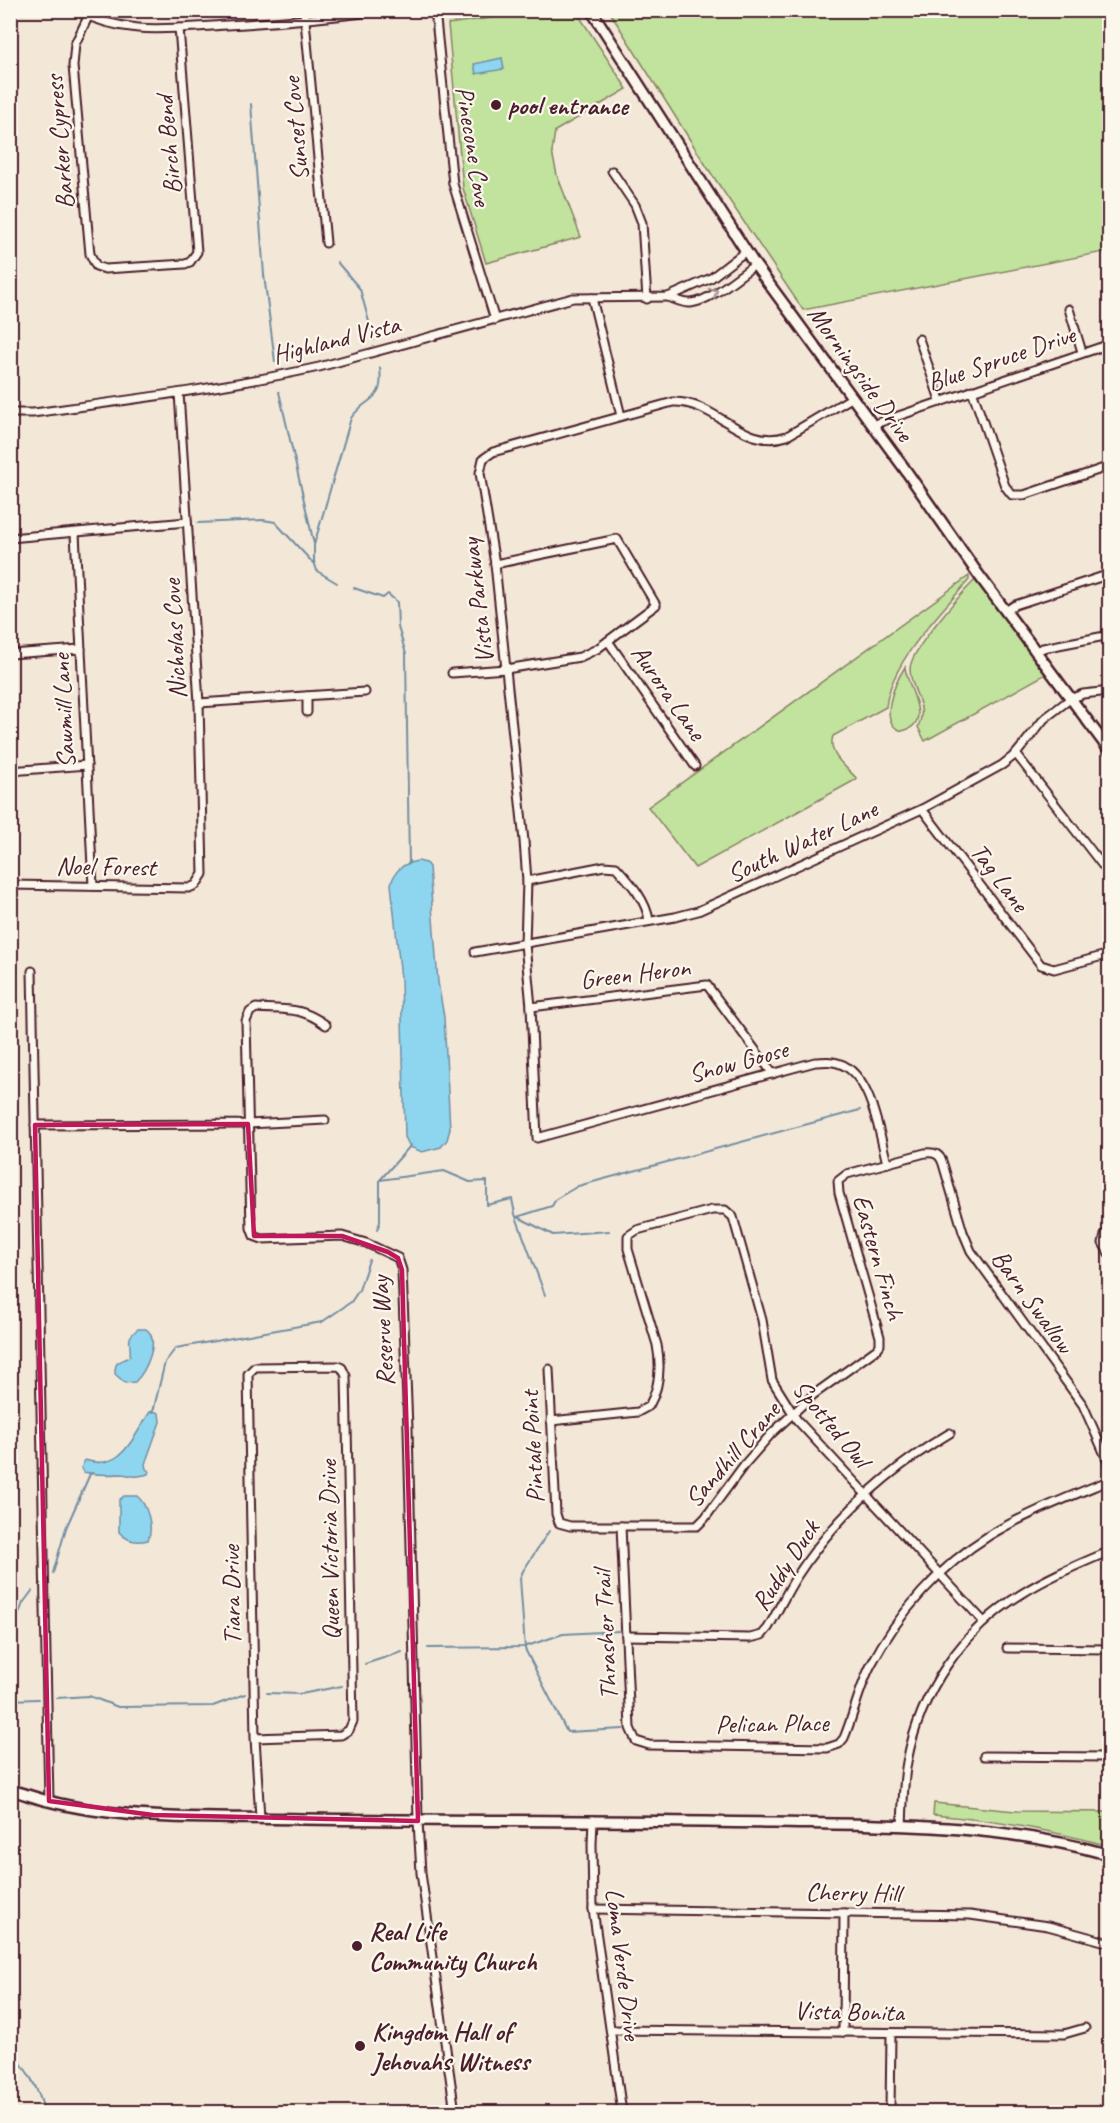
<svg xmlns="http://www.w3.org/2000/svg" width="1120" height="2123" font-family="Caveat,sans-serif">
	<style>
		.green { fill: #c1e39d; stroke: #868164; stroke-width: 1.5 }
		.water { fill: #8ed6f0; stroke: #738da1; stroke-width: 1.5 }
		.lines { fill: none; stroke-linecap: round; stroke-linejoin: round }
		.stream { stroke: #738da1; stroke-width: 2 }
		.street-casing { stroke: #4a1f2b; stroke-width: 11 }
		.secondary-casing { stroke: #4a1f2b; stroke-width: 14 }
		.street { stroke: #fbf7ec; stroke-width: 7 }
		.secondary { stroke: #fbf7ec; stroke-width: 9 }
		.oneway { stroke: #ab9695 }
		.marked { fill: none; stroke: #c2185b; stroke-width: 4.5; stroke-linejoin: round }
		.poi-dot { fill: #4a1f2b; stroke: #fbf7ec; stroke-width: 2 }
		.labels { text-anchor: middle; stroke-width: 4.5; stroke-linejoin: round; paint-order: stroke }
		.poi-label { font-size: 26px; font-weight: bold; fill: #4a1f2b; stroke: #fbf7ec; text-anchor: start }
		.street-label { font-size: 26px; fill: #4a1f2b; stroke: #fbf7ec }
	</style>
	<rect width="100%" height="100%" fill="#f3e8d8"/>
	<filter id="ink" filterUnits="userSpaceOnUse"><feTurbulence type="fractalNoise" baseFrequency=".0167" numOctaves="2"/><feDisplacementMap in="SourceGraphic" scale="12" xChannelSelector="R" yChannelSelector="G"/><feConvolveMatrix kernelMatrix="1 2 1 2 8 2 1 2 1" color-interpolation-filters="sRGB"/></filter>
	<g filter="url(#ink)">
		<g class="green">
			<polygon points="512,11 576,11 627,89 555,131 552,152 557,175 581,237 486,263 463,188 448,24 504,16"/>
			<polygon points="609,11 1101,11 1110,44 1109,251 803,310 707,167"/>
			<path d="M969 576V580C940 613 890 663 886 707L833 736C827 755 846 766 857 779L695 868 648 807Z"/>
			<path d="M975 580 1046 674 925 741 918 727C929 705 910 691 910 669 910 650 960 595 975 580Z"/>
			<path d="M905 667C907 688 935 724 902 731 876 723 896 681 905 667Z"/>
			<path d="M934 1803 1015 1811 1109 1812V1846C1051 1830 993 1820 933 1815Z"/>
		</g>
		<g class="water">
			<polygon points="502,58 504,69 476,74 474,64"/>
			<path d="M418 861 426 863 429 867 438 982 444 1017 450 1129 447 1140 441 1147 422 1152 410 1147 405 1137 401 979 391 884C395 870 403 863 418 861Z"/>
			<path d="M138 1329H146C161 1340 146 1371 135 1382L125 1383 115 1374C115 1358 120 1364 130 1356 132 1343 124 1339 138 1329Z"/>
			<path d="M153 1411 159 1413 160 1422 145 1464 146 1469 149 1471 148 1474C130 1479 133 1474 118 1474 106 1475 96 1475 83 1472L81 1468 85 1460C122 1472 133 1437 150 1412Z"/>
			<path d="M124 1496H137C147 1504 154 1527 148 1540 137 1543 127 1541 119 1532V1500Z"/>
		</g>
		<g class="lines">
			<g class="stream">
				<polyline points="251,104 264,275 275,362"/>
				<polyline points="337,262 360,289 374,340"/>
				<polyline points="279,392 314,544"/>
				<polyline points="198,523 263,520 275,522 314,564"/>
				<path d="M337 583 317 571 314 561V545L351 418C368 394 384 404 380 368"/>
				<polyline points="354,588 383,598 388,594 397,602 398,627 406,654 409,864"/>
				<polyline points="380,1180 411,1145"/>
				<polyline points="517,1217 552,1206 556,1199 578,1186 860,1110"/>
				<polyline points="518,1217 553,1235 609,1231"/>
				<polyline points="377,1230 380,1222 380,1180 444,1171 470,1182 487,1181 487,1205 512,1199 515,1214 545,1295"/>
				<polyline points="153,1412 165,1362 176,1348 322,1322 351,1302 359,1290 369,1260"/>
				<polyline points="549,1531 523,1571 520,1578 525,1649 567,1732 623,1729"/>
				<polyline points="53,1573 66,1528 90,1474 92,1473"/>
				<polyline points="10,1637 23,1603 32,1591"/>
				<polyline points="428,1648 524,1647 563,1634 620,1631"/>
				<polyline points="365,1664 402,1652"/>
				<polyline points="267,1693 301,1694 342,1686"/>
				<polyline points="56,1698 89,1696 118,1707 213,1706 245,1694"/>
				<polyline points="10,1700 38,1699"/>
				<path d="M10 2049C26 2069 39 2087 44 2112"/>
			</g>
			<defs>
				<g id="street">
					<path d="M75 10C129 37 170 28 227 25 281 22 334 17 387 10"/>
					<polyline points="304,10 326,243"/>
					<polyline points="435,10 453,184 495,320"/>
					<polyline points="88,17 75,44 73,66 90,254 96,266 105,269 185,264 190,262 197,252 179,28"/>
					<polyline points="612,171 635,205 642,223 647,299"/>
					<path d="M668 297C674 299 684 304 691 303 711 301 738 276 755 265"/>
					<polyline points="592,298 621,416"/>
					<polyline points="1069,309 1082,352"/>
					<polyline points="919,339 940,400"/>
					<polyline points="972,390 1005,486 1012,495 1024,495 1110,466"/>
					<path d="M853 397 787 436C743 451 717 401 673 402L493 452 483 459 480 473 495 564 524 841 527 881 525 944 531 1007 537 1138 815 1062C821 1062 828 1061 833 1062 871 1067 879 1134 887 1163"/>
					<path d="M10 413H33C129 400 224 388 319 367L573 298 668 297 711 278 746 251"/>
					<polyline points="872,425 1110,344"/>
					<polyline points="75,533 93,886"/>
					<polyline points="10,538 187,522"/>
					<polyline points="1006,611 1015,605 1110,574"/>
					<polyline points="608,641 695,766"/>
					<polyline points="1035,652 1043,648 1110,635"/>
					<polyline points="10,654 81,649"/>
					<polyline points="452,673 506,669 580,657 597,649 656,605 617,539 495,564"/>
					<polyline points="307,696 307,712"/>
					<polyline points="199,703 365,692"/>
					<polyline points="1016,754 1110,875"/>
					<polyline points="10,771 87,765"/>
					<polyline points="922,809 1041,965 1054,969 1110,954"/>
					<path d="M527 881 604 866 616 867C630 882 647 901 649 921"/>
					<polyline points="10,885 189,888 196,885 203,874 199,703 179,393"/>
					<polyline points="475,952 675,917 698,911 922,809 1002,765 1016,754 1044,719 1070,699 1083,694 1110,691"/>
					<polyline points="32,971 49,1801"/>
					<polyline points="531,1007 707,985 773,1074"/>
					<path d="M326 1025C300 1006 286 1010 256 1008L250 1012 246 1021 251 1228 254 1236 262 1239 342 1236 366 1243 398 1258 402 1270 408 1429 418 1821 421 1873 455 2112"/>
					<polyline points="35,1125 248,1124 325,1120"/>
					<polyline points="1110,1230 1105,1235 1103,1243 1110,1255"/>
					<path d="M549 1369 556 1514 559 1523 570 1526H697L705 1518 744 1465 771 1434 813 1395 877 1349 880 1345V1337L839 1193 838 1181 847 1174 925 1153C935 1152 940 1154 943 1164L963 1232 971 1251 1083 1405 1110 1466"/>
					<path d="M551 1421 638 1412 649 1406C660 1387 661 1366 657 1345L628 1249V1236L637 1230 712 1210H725L733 1217 762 1320 772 1380 797 1420 984 1622"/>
					<path d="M621 1526 630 1728 636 1741 649 1745 827 1748 839 1744 844 1738C854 1714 859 1688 871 1665 898 1613 940 1566 990 1535 1027 1513 1069 1497 1110 1480"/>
					<path d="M626 1636 750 1638 762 1635 768 1628C778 1611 786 1593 797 1576 836 1516 889 1469 950 1433"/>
					<polyline points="1007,1648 1110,1649"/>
					<polyline points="255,1738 341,1735 349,1730 353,1721 346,1376 342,1368 338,1366 255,1367 248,1374 255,1738 260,1818"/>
					<polyline points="984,1756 1110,1757"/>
					<polyline points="593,1820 592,1844 593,1909 622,2112"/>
					<path d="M902 1826C903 1805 903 1783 907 1762 920 1692 962 1630 1023 1593 1050 1576 1080 1564 1110 1551"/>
					<polyline points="593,1909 970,1915 1048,1926 1110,1943"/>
					<polyline points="611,2030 1064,2034 1085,2028"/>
					<polyline points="843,2032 844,1913"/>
					<polyline points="890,2112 891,2033"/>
				</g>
				<g id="secondary">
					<polyline points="591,10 755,265 902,465 978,574 1110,751"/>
					<path d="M10 1790C23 1793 35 1798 48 1801 128 1822 220 1817 302 1819 459 1821 616 1820 774 1823 888 1825 999 1823 1110 1855"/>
				</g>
			</defs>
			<use href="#street" class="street-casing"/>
			<use href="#secondary" class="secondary-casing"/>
			<use href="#street" class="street"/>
			<use href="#secondary" class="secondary"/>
		</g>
		<defs><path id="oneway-chevron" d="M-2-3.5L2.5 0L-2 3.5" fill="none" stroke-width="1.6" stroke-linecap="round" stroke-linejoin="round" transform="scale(1.5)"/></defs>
		<use class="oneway" href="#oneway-chevron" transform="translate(714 292) rotate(-30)"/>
	</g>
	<path class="marked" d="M248 1124 254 1236H342L388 1252 398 1258 402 1270 418 1821 153 1815 49 1801 35 1125Z"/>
	<g class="poi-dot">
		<circle cx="496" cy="105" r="6"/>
		<circle cx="357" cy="1946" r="6"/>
		<circle cx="360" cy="2046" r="6"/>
	</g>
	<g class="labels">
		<g class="poi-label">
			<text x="508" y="114">pool entrance</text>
			<text x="369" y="1940">Real Life<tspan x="369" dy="30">Community Church</tspan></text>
			<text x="372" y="2040">Kingdom Hall of<tspan x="372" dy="30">Jehovahs Witness</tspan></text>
		</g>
		<g class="street-label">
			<text transform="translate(295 129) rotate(-95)" y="9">Sunset Cove</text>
			<text transform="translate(59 142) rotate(-95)" y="9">Barker Cypress</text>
			<text transform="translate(168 145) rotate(-95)" y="9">Birch Bend</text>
			<text transform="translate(474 146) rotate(81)" y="9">Pinecone Cove</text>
			<text transform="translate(336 339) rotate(-14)" y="9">Highland Vista</text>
			<text transform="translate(1001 358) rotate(-19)" y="9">Blue Spruce Drive</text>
			<text transform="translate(861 373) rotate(54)" y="9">Morningside Drive</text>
			<text transform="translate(477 601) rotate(-97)" y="9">Vista Parkway</text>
			<text transform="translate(174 639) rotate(-93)" y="9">Nicholas Cove</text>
			<text transform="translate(669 692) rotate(55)" y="9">Aurora Lane</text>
			<text transform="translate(63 711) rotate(-93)" y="9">Sawmill Lane</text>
			<text transform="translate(802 841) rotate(-25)" y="9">South Water Lane</text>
			<text transform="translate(106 866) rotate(1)" y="9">Noel Forest</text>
			<text transform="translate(1000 877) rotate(53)" y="9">Tag Lane</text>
			<text transform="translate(635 973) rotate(-7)" y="9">Green Heron</text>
			<text transform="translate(738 1061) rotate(-15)" y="9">Snow Goose</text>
			<text transform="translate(879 1257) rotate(74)" y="9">Eastern Finch</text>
			<text transform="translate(1033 1301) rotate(54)" y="9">Barn Swallow</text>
			<text transform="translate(382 1331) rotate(-93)" y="9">Reserve Way</text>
			<text transform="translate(832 1423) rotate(50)" y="9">Spotted Owl</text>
			<text transform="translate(532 1447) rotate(-93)" y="9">Pintale Point</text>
			<text transform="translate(732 1454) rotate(-49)" y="9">Sandhill Crane</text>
			<text transform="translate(329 1550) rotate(-91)" y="9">Queen Victoria Drive</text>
			<text transform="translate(785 1565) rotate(-57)" y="9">Ruddy Duck</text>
			<text transform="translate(231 1595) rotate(-91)" y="9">Tiara Drive</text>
			<text transform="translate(605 1635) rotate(-93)" y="9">Thrasher Trail</text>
			<text transform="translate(772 1723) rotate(-1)" y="9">Pelican Place</text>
			<text transform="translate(853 1892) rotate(1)" y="9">Cherry Hill</text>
			<text transform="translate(624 1964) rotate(83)" y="9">Loma Verde Drive</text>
			<text transform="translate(849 2011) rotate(1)" y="9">Vista Bonita</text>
		</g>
	</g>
	<rect width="1120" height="2123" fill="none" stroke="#fbf7ec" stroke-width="36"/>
	<rect x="18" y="18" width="1084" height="2087" fill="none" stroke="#4a1f2b" stroke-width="2" filter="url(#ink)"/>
</svg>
